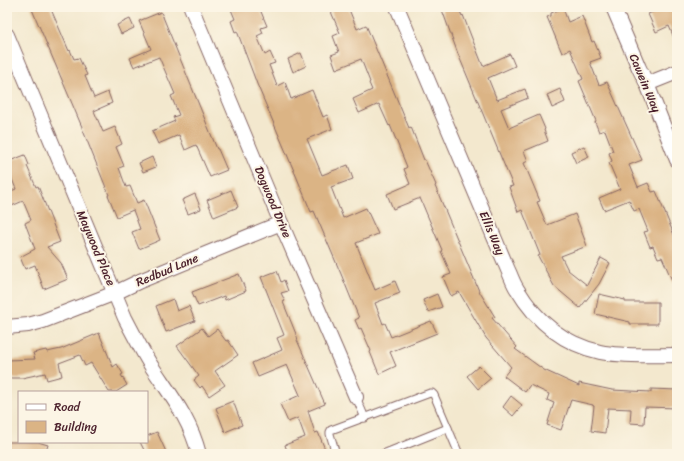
<svg xmlns="http://www.w3.org/2000/svg" width="684" height="461" font-family="Sriracha,sans-serif">
	<style>
		.building { fill: #dbb485 }
		.lines { fill: none; stroke-linecap: round; stroke-linejoin: round }
		.service-casing { stroke: #856564; stroke-width: 9 }
		.minor-casing { stroke: #856564; stroke-width: 16 }
		.service { stroke: #fff; stroke-width: 7 }
		.minor { stroke: #fff; stroke-width: 14 }
		.labels { text-anchor: middle; stroke-width: 4; stroke-linejoin: round; paint-order: stroke }
		.street-label { font-size: 12px; fill: #4a1f2b; stroke: #fcf5e5 }
	</style>
	<rect width="100%" height="100%" fill="#fcf5e5"/>
	<filter id="ink" filterUnits="userSpaceOnUse"><feTurbulence type="fractalNoise" baseFrequency=".025" numOctaves="2"/><feDisplacementMap in="SourceGraphic" scale="8" xChannelSelector="R" yChannelSelector="G"/><feConvolveMatrix kernelMatrix="1 2 1 2 8 2 1 2 1" color-interpolation-filters="sRGB"/></filter>
	<filter id="wash" filterUnits="userSpaceOnUse"><feTurbulence type="fractalNoise" baseFrequency=".012" numOctaves="4" result="noise"/><feDisplacementMap in="SourceGraphic" scale="16" xChannelSelector="R" yChannelSelector="G"/><feGaussianBlur stdDeviation="0.9" result="paint"/><feColorMatrix in="noise" values="0 0 0 0 0 0 0 0 0 0 0 0 0 0 0 0 0 1.4 0 .05"/><feComposite in="paint" operator="in"/></filter>
	<g filter="url(#wash)">
		<rect width="100%" height="100%" fill="#f3e8ce"/>
		<g id="blocks">
			<g class="building">
				<polygon points="31,7 50,7 69,51 70,50 74,59 79,58 87,75 85,76 94,98 108,92 112,103 94,111 103,132 115,127 122,144 116,147 124,166 119,168 126,187 130,186 137,203 144,200 160,240 139,249 132,232 140,229 133,210 117,217 108,195 109,195 82,128 82,127"/>
				<polygon points="230,7 259,7 267,26 261,28 263,33 257,36 265,55 270,52 275,63 269,65 277,86 285,82 291,99 312,90 323,117 327,115 332,129 307,139 322,175 348,165 353,179 331,187 343,218 366,208 378,234 356,243 375,290 395,281 400,293 375,303 383,324 385,323 391,337 431,321 437,333 390,352 396,366 379,374 370,352 371,351 361,328 359,329 355,320 359,318 341,274 314,211 311,212 297,178 257,84 237,31 235,32 231,21 235,19"/>
				<polygon points="329,7 348,7 357,29 366,25 409,128 411,127 424,160 425,160 436,185 435,186 479,291 495,317 492,318 517,347 515,349 544,370 579,386 579,383 612,390 651,392 651,389 677,390 677,408 645,407 644,424 630,423 631,409 608,408 605,433 591,431 594,406 593,406 593,405 571,400 561,430 547,425 554,403 547,400 549,394 530,385 525,392 504,376 511,367 486,338 459,292 451,296 443,277 451,274 441,251 442,250 420,198 393,209 387,194 410,184 404,169 407,167 390,125 389,126 379,104 359,113 353,99 372,90 369,83 370,82 361,59 336,69 331,55 339,52 333,36 340,33"/>
				<polygon points="441,7 458,7 462,16 463,15 471,36 483,66 510,54 515,66 488,78 497,100 525,89 528,98 501,109 509,128 539,115 545,129 544,130 548,141 524,151 528,161 524,163 540,201 537,202 547,225 575,214 587,246 561,256 568,270 587,285 601,258 610,263 599,284 580,308 554,286 538,256 540,255 522,210 518,212 509,187 513,186 458,54"/>
				<polygon points="653,7 677,7 677,45 669,26 656,32 648,14 655,11"/>
				<polygon points="563,8 568,22 582,16 592,42 594,41 601,58 590,62 599,85 607,82 642,160 629,165 638,187 648,183 652,192 656,191 677,242 677,292 662,257 658,258 653,246 650,247 644,232 648,231 639,209 634,211 629,200 604,210 599,198 620,189 609,163 612,161 609,153 613,151 605,130 599,132 595,122 596,121 579,81 583,79 570,49 562,53 547,17 551,16 551,13"/>
				<polygon points="161,12 217,149 218,149 227,170 210,177 196,145 185,150 179,135 158,144 152,131 175,121 173,117 179,115 171,96 175,94 159,57 134,67 130,58 151,49 139,21"/>
				<polygon points="130,19 134,28 121,34 117,25"/>
				<polygon points="301,53 306,66 293,72 288,59"/>
				<polygon points="560,89 565,102 552,108 547,95"/>
				<polygon points="584,146 589,157 576,163 571,152"/>
				<polygon points="25,155 29,165 27,166 36,187 38,186 60,242 47,247 61,263 68,279 44,289 35,265 25,269 20,257 35,249 25,223 31,220 23,201 7,208 7,193 16,189 7,167 7,162"/>
				<polygon points="152,157 156,167 143,172 139,163"/>
				<polygon points="231,190 238,207 214,217 207,200"/>
				<polygon points="195,194 201,209 188,214 182,200"/>
				<polygon points="277,271 281,282 284,280 288,291 281,293 285,301 283,302 298,339 297,340 325,404 308,411 315,433 318,432 327,454 288,454 285,445 305,437 298,418 288,422 280,404 300,395 287,365 258,377 252,363 282,350 277,338 284,335 261,277"/>
				<polygon points="239,274 246,291 225,300 224,296 198,306 192,292"/>
				<polygon points="437,294 442,307 428,312 423,300"/>
				<polygon points="599,294 625,300 625,302 658,302 658,324 630,324 630,322 595,314"/>
				<polygon points="173,299 177,311 189,306 195,321 166,332 156,306"/>
				<polygon points="202,328 208,336 217,329 226,341 228,340 238,355 215,371 225,385 209,396 202,386 200,388 194,380 199,376 177,346"/>
				<polygon points="99,333 113,367 117,364 123,374 121,375 127,385 116,392 109,392 91,363 85,366 80,355 59,363 62,376 47,380 45,373 22,378 7,378 7,360 35,359 33,353 46,350 47,352 61,349"/>
				<polygon points="479,366 491,378 478,389 467,376"/>
				<polygon points="511,396 522,405 513,416 503,407"/>
				<polygon points="233,401 242,425 225,432 216,408"/>
				<polygon points="157,432 167,454 146,454 140,442 147,442 147,436"/>
				<polygon points="7,442 38,442 48,445 45,454 7,454"/>
			</g>
		</g>
	</g>
	<g filter="url(#ink)">
		<use href="#blocks" fill-opacity="0" stroke="#856564" stroke-width="1"/>
		<g class="lines">
			<defs>
				<g id="service">
					<polyline points="356,397 365,418"/>
					<polyline points="336,454 330,434 330,432 331,430 430,393 432,393 434,395 459,454"/>
					<polyline points="383,454 448,428"/>
				</g>
				<g id="minor">
					<polyline points="191,7 281,223 356,397"/>
					<path d="M397 7 508 270C511 276 513 283 517 289 536 321 564 344 600 352 623 357 654 355 677 355"/>
					<polyline points="613,7 639,68 647,84 677,160"/>
					<path d="M7 35 125 318C134 335 142 351 152 367 172 397 190 419 199 454"/>
					<polyline points="647,84 677,72"/>
					<polyline points="7,327 28,325 43,321 115,293 140,281 281,223"/>
				</g>
			</defs>
			<use href="#service" class="service-casing"/>
			<use href="#minor" class="minor-casing"/>
			<use href="#service" class="service"/>
			<use href="#minor" class="minor"/>
		</g>
	</g>
	<g class="labels">
		<g class="street-label">
			<text transform="translate(645 83) rotate(67)" y="4">Cawein Way</text>
			<text transform="translate(273 202) rotate(67)" y="4">Dogwood Drive</text>
			<text transform="translate(492 233) rotate(67)" y="4">Ellis Way</text>
			<text transform="translate(96 248) rotate(67)" y="4">Maywood Place</text>
			<text transform="translate(167 270) rotate(-23)" y="4">Redbud Lane</text>
		</g>
	</g>
	<rect width="684" height="461" fill="none" stroke="#fcf5e5" stroke-width="24"/>
	<rect x="18" y="391" width="130" height="52" fill="#fcf5e5" stroke="#b59f9b"/>
	<rect x="26" y="404" width="20" height="6" fill="#ffffff" stroke="#b59f9b"/>
	<text x="54" y="411" font-size="12" fill="#4a1f2b">Road</text>
	<rect x="26" y="421" width="20" height="12" fill="#dbb485" stroke="#b59f9b"/>
	<text x="54" y="431" font-size="12" fill="#4a1f2b">Building</text>
</svg>
